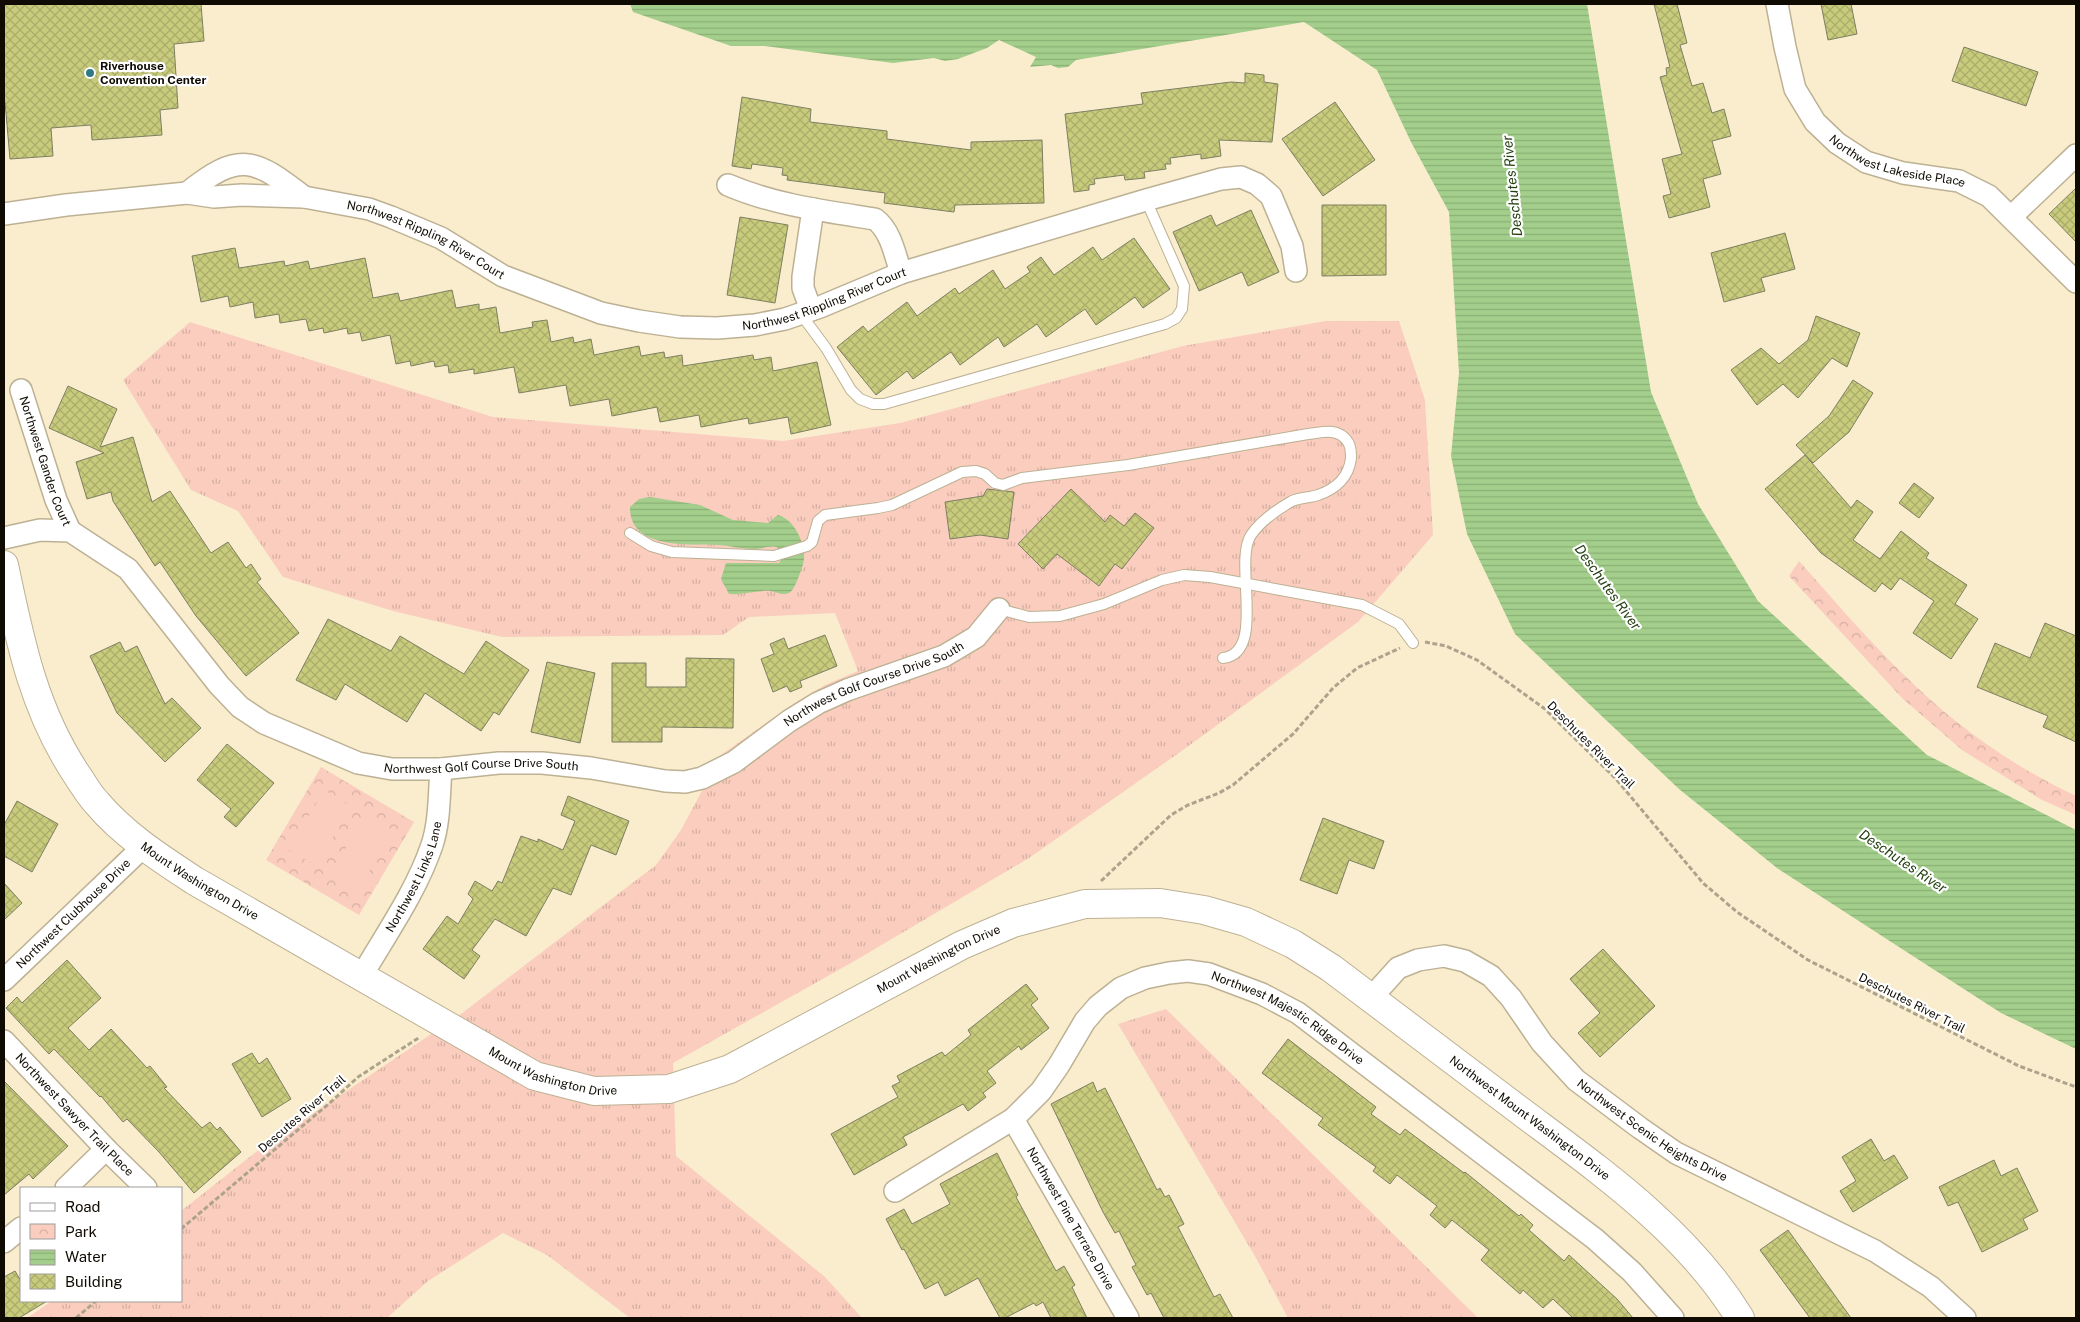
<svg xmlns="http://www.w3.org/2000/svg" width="2080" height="1322" font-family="'Public Sans',sans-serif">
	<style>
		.grass { fill: url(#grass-tufts) }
		.park { fill: url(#park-crowns) }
		.garden { fill: #facdbe }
		.water { fill: url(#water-rules) }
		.building { fill: url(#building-cross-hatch); stroke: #7d7f62 }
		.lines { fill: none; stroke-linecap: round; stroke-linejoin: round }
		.service-casing { stroke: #bdb194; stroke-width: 12 }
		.minor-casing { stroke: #bdb194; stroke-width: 24 }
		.secondary-casing { stroke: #bdb194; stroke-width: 30 }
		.path { stroke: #ada38c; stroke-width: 3; stroke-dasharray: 5 2.5; stroke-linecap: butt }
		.service { stroke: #fff; stroke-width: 10 }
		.minor { stroke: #fff; stroke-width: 21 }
		.secondary { stroke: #fff; stroke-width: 28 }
		.poi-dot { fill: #327a83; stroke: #fff; stroke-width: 2 }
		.labels { text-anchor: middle; stroke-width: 4.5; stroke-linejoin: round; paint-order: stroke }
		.poi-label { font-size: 12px; font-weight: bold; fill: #0f0b03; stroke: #fff; text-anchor: start }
		.street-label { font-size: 12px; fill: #0f0b03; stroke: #fff }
		.water-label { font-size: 14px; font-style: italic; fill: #243f10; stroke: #fff }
	</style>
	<defs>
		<pattern id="grass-tufts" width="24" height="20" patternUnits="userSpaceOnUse" patternTransform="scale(1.25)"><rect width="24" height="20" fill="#facdbe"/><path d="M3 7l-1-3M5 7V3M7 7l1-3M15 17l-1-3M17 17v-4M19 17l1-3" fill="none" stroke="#d5afa2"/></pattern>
		<pattern id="park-crowns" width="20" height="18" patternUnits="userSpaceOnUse" patternTransform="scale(1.25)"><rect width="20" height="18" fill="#facdbe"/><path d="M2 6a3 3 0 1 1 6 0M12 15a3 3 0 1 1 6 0" fill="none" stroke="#d5afa2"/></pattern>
		<pattern id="water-rules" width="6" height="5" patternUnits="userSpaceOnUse" patternTransform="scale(1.25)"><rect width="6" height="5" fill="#a3ce8b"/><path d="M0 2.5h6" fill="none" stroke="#8bb076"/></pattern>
		<pattern id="building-cross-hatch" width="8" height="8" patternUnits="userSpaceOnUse" patternTransform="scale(1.25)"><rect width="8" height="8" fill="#c7cb7b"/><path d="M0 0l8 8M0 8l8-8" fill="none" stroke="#aaad69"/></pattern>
	</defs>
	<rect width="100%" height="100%" fill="#faedce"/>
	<g class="grass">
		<polygon points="1326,321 1399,321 1425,400 1433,535 1358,622 1183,750 1029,858 851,963 673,1063 676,1156 825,1277 862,1318 630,1318 547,1255 503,1233 428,1281 387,1318 27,1318 52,1301 181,1301 181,1211 256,1152 461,1014 656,865 681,830 721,755 793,704 825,685 858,671 835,613 749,617 723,635 502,637 393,611 283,577 238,511 191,490 123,380 190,322 493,417 783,441 900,423 1183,346"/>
		<polygon points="1166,1009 1478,1318 1288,1318 1256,1258 1118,1024"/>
	</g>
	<g class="park">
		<path d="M1799 561C1833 599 1866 638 1902 673 1953 724 2012 766 2076 796V815L2042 800 1962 750 1902 698 1789 576Z"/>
		<polygon points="321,767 414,822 359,915 266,860"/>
	</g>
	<g class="garden">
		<polygon points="324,790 351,806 316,866 289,850"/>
		<polygon points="366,814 393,830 358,891 330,875"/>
	</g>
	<g class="water">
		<polygon points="630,4 1587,4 1651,392 1698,504 1758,601 1927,755 2076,830 2076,1049 2001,1013 1777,868 1679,789 1515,634 1467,534 1451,456 1459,373 1449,212 1411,142 1377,70 1304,22 1076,60 1068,67 1058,68 1051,65 1030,67 1036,57 999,40 987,48 958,59 945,61 934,58 893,63 765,46 731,46 633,12"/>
		<path d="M650 497 700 505 733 520 768 523 778 515C795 520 805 543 804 559 803 567 800 573 797 581 795 585 793 591 789 593 782 596 777 592 771 591 757 590 743 595 729 594L721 579 726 563H779L781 560 777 547C770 545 762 549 754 549 742 549 731 546 719 545 690 544 629 550 630 507L639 499Z"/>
	</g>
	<g class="building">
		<polygon points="4,4 201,4 204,41 174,44 178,108 160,110 162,135 92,140 91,125 51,128 53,156 10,159 5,102 4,102"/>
		<polygon points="1654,4 1677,4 1687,43 1680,45 1692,86 1703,83 1712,113 1724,109 1731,136 1712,141 1721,174 1703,179 1710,207 1669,218 1663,196 1671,194 1662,159 1682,154 1660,77 1667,75 1666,68 1670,67"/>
		<polygon points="1821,4 1851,4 1857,34 1828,40"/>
		<polygon points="1964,47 2038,72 2026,106 1952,81"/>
		<polygon points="1245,73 1264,75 1264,82 1278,84 1272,142 1219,140 1221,156 1201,159 1201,154 1170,158 1171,164 1165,164 1166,169 1144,172 1145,178 1125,180 1124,175 1094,179 1095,184 1089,185 1089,190 1074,192 1065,114 1143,104 1141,93 1231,82 1245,83"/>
		<polygon points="742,97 811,109 810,122 887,131 887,139 971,150 971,142 1042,140 1044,203 955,205 954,212 884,203 885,193 787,180 788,176 782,175 783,168 752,164 751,169 732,166"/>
		<polygon points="1335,102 1375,160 1323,196 1282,139"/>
		<polygon points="2076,188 2076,242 2049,214"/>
		<polygon points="1322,205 1386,205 1386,275 1322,276"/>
		<polygon points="1251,210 1279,272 1248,286 1242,272 1199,291 1173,232 1211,215 1216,226"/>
		<polygon points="740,217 788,225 775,303 727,295"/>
		<polygon points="1785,233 1795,269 1761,278 1765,291 1724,302 1711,253"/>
		<polygon points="1134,238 1170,289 1143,308 1135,297 1096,325 1085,309 1046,337 1037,324 1004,347 998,337 960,365 951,352 913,379 907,371 876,395 837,347 863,326 868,332 907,302 917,316 955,288 959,294 993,270 1005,289 1030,272 1027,267 1041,257 1054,275 1093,247 1102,260"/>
		<polygon points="235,248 239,268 284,261 285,266 308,261 310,269 365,258 373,298 398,293 400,301 452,290 456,308 479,304 479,310 496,307 500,333 533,327 532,322 547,320 551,342 573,337 574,343 591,339 594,355 639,346 641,356 664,352 665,358 682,355 683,366 753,355 754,360 771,357 773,371 817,362 831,425 791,434 788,417 749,424 748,418 701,427 699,415 660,422 657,407 612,416 609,399 570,406 566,385 519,393 514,367 474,374 474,369 449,373 448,365 435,367 434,361 411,366 410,361 396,364 390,335 362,341 360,332 348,334 347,328 324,333 323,328 309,331 306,319 280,323 279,314 255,318 253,302 230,307 228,296 201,302 192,256"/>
		<polygon points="1816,316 1860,333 1847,367 1832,358 1798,398 1783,384 1757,405 1731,370 1761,348 1779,364 1808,340"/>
		<polygon points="1853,380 1873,393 1849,432 1813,463 1796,445 1829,416"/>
		<polygon points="68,386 117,409 100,447 133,437 152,502 170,491 211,553 228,542 246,568 251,564 261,579 257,582 299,633 246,676 196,616 160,562 155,566 113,501 111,492 87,499 76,462 104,453 49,428"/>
		<polygon points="1805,455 1851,508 1857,500 1873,512 1853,540 1880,559 1901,531 1929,553 1926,558 1967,585 1955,604 1978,619 1951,659 1913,633 1934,601 1900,578 1891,590 1882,583 1875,592 1821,553 1765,489"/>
		<polygon points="1914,483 1934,498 1919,518 1899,503"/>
		<polygon points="987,489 1014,492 1008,539 980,535 950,539 945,502 983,496"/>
		<polygon points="1071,489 1105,522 1110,515 1124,526 1135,513 1154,528 1122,569 1115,564 1099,586 1057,554 1043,569 1018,544"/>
		<polygon points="328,619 391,651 400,636 464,674 486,641 529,670 499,715 494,712 481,731 425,693 407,722 345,684 336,700 296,680"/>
		<polygon points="2045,623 2076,636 2076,742 2043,727 2048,716 1977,687 1995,643 2030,658"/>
		<polygon points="825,635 837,666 800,681 802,687 790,692 787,686 773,692 761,659 774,654 770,644 784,638 788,649"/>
		<polygon points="120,642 125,652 137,646 165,704 172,698 201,728 165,762 117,713 90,656"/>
		<polygon points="686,658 734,659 733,728 662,727 662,742 612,742 612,663 646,663 646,687 686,687"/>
		<polygon points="547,662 595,673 580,743 531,732"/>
		<polygon points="227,744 274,783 236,827 224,817 231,809 197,780"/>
		<polygon points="568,796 629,821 616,855 591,845 571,895 553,888 526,936 495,919 472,950 480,956 464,979 423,949 447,916 458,924 473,899 468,894 475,881 492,891 498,881 502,883 521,836 538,842 538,839 563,850 575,821 561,815"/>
		<polygon points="17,801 58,824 32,872 4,856 4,825"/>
		<polygon points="1323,818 1384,841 1374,869 1349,860 1337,894 1300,880"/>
		<polygon points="4,883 22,903 4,920"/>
		<polygon points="1603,949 1655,1006 1600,1057 1578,1033 1600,1013 1570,979"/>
		<polygon points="67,960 101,998 68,1028 89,1050 111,1029 147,1068 150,1066 167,1087 164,1088 202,1128 210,1122 217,1130 220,1127 241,1152 194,1193 159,1152 127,1119 123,1122 101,1096 100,1097 54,1049 49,1054 6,1008 17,997 22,1003"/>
		<polygon points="1026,984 1038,999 1031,1005 1049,1028 1021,1050 1019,1046 987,1071 996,1083 983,1093 986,1097 968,1111 963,1104 903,1137 907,1145 854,1175 831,1134 898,1097 892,1086 900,1082 897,1076 942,1052 945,1056 971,1035 968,1030"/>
		<polygon points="1288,1039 1376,1107 1371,1114 1400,1135 1405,1129 1464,1173 1465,1172 1519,1216 1521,1214 1533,1225 1529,1230 1564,1261 1569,1255 1617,1299 1633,1318 1573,1318 1553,1299 1543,1308 1523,1290 1520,1294 1481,1260 1489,1250 1452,1220 1445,1228 1430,1215 1437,1206 1397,1175 1390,1184 1373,1171 1376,1167 1318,1125 1323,1118 1262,1073"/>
		<polygon points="252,1053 259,1064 267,1058 291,1099 262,1117 232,1064"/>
		<polygon points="4,1081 68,1146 33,1179 29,1174 4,1195"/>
		<polygon points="1093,1082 1097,1092 1105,1088 1157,1190 1160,1188 1165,1197 1169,1195 1184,1224 1178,1227 1214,1297 1220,1294 1233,1318 1164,1318 1151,1293 1147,1295 1132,1267 1136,1265 1119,1231 1115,1233 1103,1212 1051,1104"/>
		<polygon points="1871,1139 1884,1161 1894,1155 1908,1178 1853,1212 1840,1191 1856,1181 1842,1157"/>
		<polygon points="997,1153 1018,1195 1016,1197 1056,1271 1064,1266 1075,1285 1072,1287 1087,1318 1051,1318 1043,1302 1036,1306 1034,1303 1005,1318 1000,1318 978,1278 945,1296 938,1282 925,1289 904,1249 902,1250 886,1219 904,1209 912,1224 950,1204 940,1184"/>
		<polygon points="1994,1160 2001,1176 2017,1168 2038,1211 2023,1219 2028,1229 1982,1252 1958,1202 1948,1206 1939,1187"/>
		<polygon points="1788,1230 1851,1318 1810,1318 1760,1250"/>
		<polygon points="15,1271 21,1281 21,1301 47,1301 19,1318 4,1318 4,1277"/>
	</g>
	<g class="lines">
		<defs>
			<g id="service">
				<polyline points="800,313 826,348 851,390 860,399 873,404 884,404 1165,324 1176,318 1182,309 1184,286 1146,200"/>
				<path d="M630 533 651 546 672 552 774 556 807 546 812 542 818 521 825 515 878 508 892 505 962 472 976 471 985 474 995 483 1003 485 1022 478 1128 465 1308 434C1319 433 1331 429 1341 435 1350 441 1351 448 1351 458 1349 477 1336 489 1318 495 1310 498 1300 497 1292 501 1278 509 1260 522 1251 535 1233 562 1267 653 1223 658"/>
				<polyline points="999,609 1029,617 1060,616 1104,604 1162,580 1184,575 1210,577 1362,605 1399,624 1413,643"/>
			</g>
			<g id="minor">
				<path id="s1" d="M1777 4 1785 47 1795 89 1815 122 1837 143 1866 162 1903 173 1959 181 1989 196 2076 282"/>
				<path d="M728 185C775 205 824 211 875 219 891 231 895 255 901 273"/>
				<path d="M187 193C239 151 254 158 304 197"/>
				<path id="s2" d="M4 214 66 205 187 193 214 197 242 195 304 197 369 209 391 217 441 238 503 276 601 313 639 321 680 327 717 328 755 325 785 319 820 307 901 273 1146 200 1221 179 1241 177 1257 184 1271 196 1292 246 1296 271"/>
				<polyline points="2011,217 2076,155"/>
				<polyline points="811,310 803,288 803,277 813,209"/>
				<path id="s3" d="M21 390 56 500 70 531"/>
				<path id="s4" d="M4 538 40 530 70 531 128 569 219 685 240 707 264 723 358 763 392 769H441L499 763H542L591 768 665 781 685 782 702 778 734 762 789 721 818 703 847 690 944 656 976 637 999 609"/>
				<path id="s5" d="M361 977C386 934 416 892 432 845 440 821 439 793 441 769"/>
				<path id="s6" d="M4 980 143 847"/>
				<path id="s7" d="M1371 998 1398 968 1418 960 1444 956 1465 961 1491 976 1511 998 1542 1043 1576 1080 1640 1128 1676 1153 1875 1251 1931 1287 1965 1318"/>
				<path id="s8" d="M4 1041 106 1149 146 1188"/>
				<path id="s9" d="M1013 1119 1128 1318"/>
				<polyline points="66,1188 106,1149"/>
				<path id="s10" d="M895 1191 1013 1119 1041 1091 1059 1065 1085 1021 1098 1006 1121 988 1145 978 1169 973 1188 971 1209 974 1262 994 1298 1013 1595 1239 1632 1272 1673 1318"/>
				<polyline points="4,1242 21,1228"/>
			</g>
			<g id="secondary">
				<path id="s11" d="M4 565C20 642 34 712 79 778 85 787 90 796 97 803 124 835 160 858 195 881L535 1076 594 1091 669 1089 730 1069 962 945 1013 923 1085 904 1160 903 1204 910 1246 922 1293 944 1331 968C1396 1017 1462 1067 1527 1116 1606 1175 1688 1233 1740 1318"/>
			</g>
		</defs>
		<use href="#service" class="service-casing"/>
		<use href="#minor" class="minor-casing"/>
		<use href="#secondary" class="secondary-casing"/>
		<g class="path">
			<polyline points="1425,642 1446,646 1477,660 1545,709 1616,779 1703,883 1737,912 1808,960 2019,1066 2076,1087"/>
			<polyline points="1101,881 1171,815 1188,805 1219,793 1233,785 1293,734 1333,688 1357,668 1400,648"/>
			<polyline points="181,1229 332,1101 358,1077 420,1037"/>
			<polyline points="76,1318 96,1301"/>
		</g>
		<use href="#service" class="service"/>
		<use href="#minor" class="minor"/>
		<use href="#secondary" class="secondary"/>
	</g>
	<circle class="poi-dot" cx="90" cy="73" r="5"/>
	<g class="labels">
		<g class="poi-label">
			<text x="100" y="70">Riverhouse<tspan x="100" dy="14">Convention Center</tspan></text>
		</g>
		<g class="street-label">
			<text dy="4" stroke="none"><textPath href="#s1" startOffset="220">Northwest Lakeside Place</textPath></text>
			<text dy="4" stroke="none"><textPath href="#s2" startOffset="432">Northwest Rippling River Court</textPath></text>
			<text dy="4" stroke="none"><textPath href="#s2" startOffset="852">Northwest Rippling River Court</textPath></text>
			<text dy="4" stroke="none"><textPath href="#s3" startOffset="75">Northwest Gander Court</textPath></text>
			<text dy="4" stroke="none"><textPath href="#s4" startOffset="989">Northwest Golf Course Drive South</textPath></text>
			<text transform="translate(1591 745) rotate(45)" y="4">Deschutes River Trail</text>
			<text dy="4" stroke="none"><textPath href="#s4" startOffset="569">Northwest Golf Course Drive South</textPath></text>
			<text dy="4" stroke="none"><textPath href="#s5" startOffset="114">Northwest Links Lane</textPath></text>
			<text dy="4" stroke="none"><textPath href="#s11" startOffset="388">Mount Washington Drive</textPath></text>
			<text dy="4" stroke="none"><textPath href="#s6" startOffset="96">Northwest Clubhouse Drive</textPath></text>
			<text dy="4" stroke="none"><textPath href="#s11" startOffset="1212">Mount Washington Drive</textPath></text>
			<text transform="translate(1912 1003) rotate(27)" y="4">Deschutes River Trail</text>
			<text dy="4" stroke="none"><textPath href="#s10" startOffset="491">Northwest Majestic Ridge Drive</textPath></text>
			<text dy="4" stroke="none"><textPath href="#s11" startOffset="792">Mount Washington Drive</textPath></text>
			<text transform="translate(302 1114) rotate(-41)" y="4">Descutes River Trail</text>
			<text dy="4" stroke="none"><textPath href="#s8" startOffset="102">Northwest Sawyer Trail Place</textPath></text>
			<text dy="4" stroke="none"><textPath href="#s11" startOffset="1878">Northwest Mount Washington Drive</textPath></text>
			<text dy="4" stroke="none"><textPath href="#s7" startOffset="366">Northwest Scenic Heights Drive</textPath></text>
			<text dy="4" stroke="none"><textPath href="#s9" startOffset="115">Northwest Pine Terrace Drive</textPath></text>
		</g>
		<g class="water-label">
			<text transform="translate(1512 186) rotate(-96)" y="5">Deschutes River</text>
			<text transform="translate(1608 587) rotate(54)" y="5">Deschutes River</text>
			<text transform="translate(1903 861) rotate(34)" y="5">Deschutes River</text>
		</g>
	</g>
	<rect width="2080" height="1322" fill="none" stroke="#0f0b03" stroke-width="10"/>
	<rect x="20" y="1187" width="162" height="115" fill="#ffffff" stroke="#9f9d9a"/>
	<rect x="30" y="1203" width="25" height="8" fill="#ffffff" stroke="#9f9d9a"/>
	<text x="65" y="1212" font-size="15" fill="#0f0b03">Road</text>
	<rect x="30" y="1224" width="25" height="15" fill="url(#park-crowns)" stroke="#9f9d9a"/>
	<text x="65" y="1237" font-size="15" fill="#0f0b03">Park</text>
	<rect x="30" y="1250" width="25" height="15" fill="url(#water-rules)" stroke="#9f9d9a"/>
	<text x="65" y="1262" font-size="15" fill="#0f0b03">Water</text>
	<rect x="30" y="1274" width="25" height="15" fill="url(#building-cross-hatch)" stroke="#9f9d9a"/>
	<text x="65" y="1287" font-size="15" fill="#0f0b03">Building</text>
</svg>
